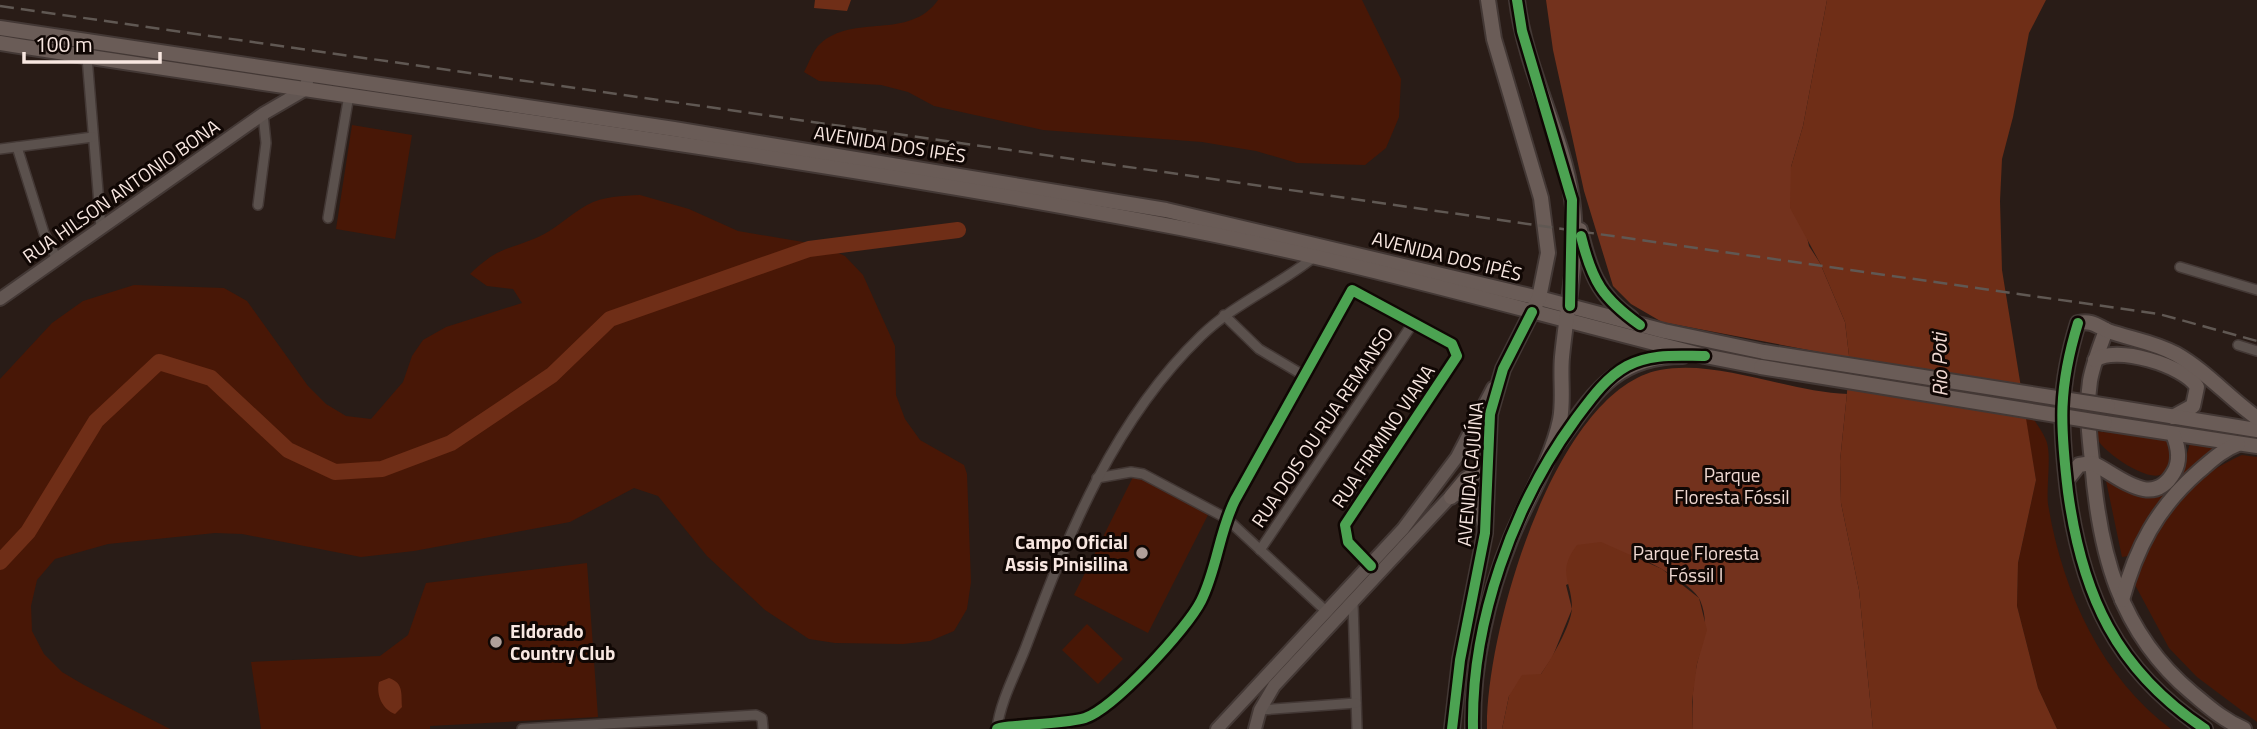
<svg xmlns="http://www.w3.org/2000/svg" width="2257" height="729" font-family="'Titillium Web',sans-serif">
	<style>
		.green { fill: #481706 }
		.forest { fill: #73321d }
		.water { fill: #6f2e17 }
		.lines { fill: none; stroke-linecap: round; stroke-linejoin: round }
		.river { stroke: #6f2e17; stroke-width: 16 }
		.street-casing { stroke: #433835; stroke-width: 12 }
		.secondary-casing { stroke: #433835; stroke-width: 16 }
		.primary-casing { stroke: #433835; stroke-width: 18 }
		.street { stroke: #5b514d; stroke-width: 9 }
		.secondary { stroke: #625652; stroke-width: 12 }
		.primary { stroke: #6a5c57; stroke-width: 14 }
		.rail { stroke: #605853; stroke-width: 2.5; stroke-dasharray: 14 7; stroke-linecap: butt }
		.primary-bridge-casing { stroke: #433835; stroke-width: 18; stroke-linecap: butt }
		.primary-bridge { stroke: #6a5c57; stroke-width: 14 }
		.cycleway-casing { stroke: #100704; stroke-width: 15 }
		.cycleway { stroke: #4ca352; stroke-width: 10 }
		.poi-dot { fill: #b0a09a; stroke: #100704; stroke-width: 2.5 }
		.labels { text-anchor: middle; stroke-width: 6; stroke-linejoin: round; paint-order: stroke }
		.street-label { font-size: 19px; fill: #f8e7e1; stroke: #100704 }
		.park-label { font-size: 19px; fill: #efd8d1; stroke: #100704 }
		.poi-label { font-size: 19px; font-weight: bold; fill: #f8e7e1; stroke: #100704; text-anchor: end }
		.water-label { font-size: 21px; font-style: italic; fill: #f0d9d2; stroke: #100704 }
	</style>
	<rect width="100%" height="100%" fill="#291c17"/>
	<g class="green">
		<path d="M938 0H1362L1401 79 1399 117 1386 148 1365 165 1297 163 1256 151 1202 142 1043 130 934 106 908 92 881 85 819 81 804 72C809 63 813 50 820 44 853 13 909 41 938 0Z"/>
		<polygon points="352,125 412,135 395,239 336,229"/>
		<path d="M640 195 689 209 738 231 821 245 845 256 863 275 895 346 896 395 905 419 920 440 964 465 967 474 971 582 967 609 954 631 930 641 903 644 835 643 809 639 765 610 707 556 658 496 634 488 570 522 414 551 361 557 242 534 215 533 108 544 55 559 37 580 31 606 32 631 44 654 62 672 84 685 170 729H0V379L52 323 83 301 134 285 224 288 247 301 308 386 326 404 346 416 371 419 403 382 412 356 423 340 446 327 522 303 513 289 487 286 470 274C497 248 504 251 536 238 555 230 569 215 587 205 603 196 623 196 640 195Z"/>
		<path d="M2023 404C2030 415 2041 428 2046 440 2052 454 2046 486 2048 504 2062 590 2101 677 2171 729H2057L2038 688 2017 606 2018 563 2036 480Z"/>
		<path d="M2094 431 2166 439 2174 458C2171 465 2168 472 2160 475 2144 481 2094 447 2094 431Z"/>
		<polygon points="2190,443 2219,448 2181,479 2153,509 2128,556 2122,557 2105,476 2134,491 2183,468"/>
		<path d="M2242 455 2257 457V722L2197 677 2169 648 2134 583C2160 522 2178 483 2242 455Z"/>
		<polygon points="1135,473 1210,511 1148,633 1074,595"/>
		<polygon points="587,563 598,717 430,726 430,729 261,729 251,662 380,656 408,635 426,583"/>
		<polygon points="1087,624 1123,659 1098,684 1062,650"/>
	</g>
	<path class="forest" d="M1546 0H1827L1803 126 1791 167 1809 246 1820 263 1845 322 1850 364 1840 461 1841 503 1859 590 1873 729H1693C1692 707 1692 685 1697 664 1702 641 1710 623 1700 600 1693 584 1649 562 1633 554L1566 585 1572 609 1552 658 1541 674 1509 696 1502 729H1487C1485 635 1554 390 1660 370 1718 359 1788 392 1848 394L1845 357 1662 322 1631 304 1613 286 1584 191 1553 50Z"/>
	<g class="water">
		<polygon points="815,0 851,0 847,11 814,8"/>
		<polygon points="1827,0 2046,0 2029,33 2013,117 2002,159 2000,201 2002,270 2036,480 2018,563 2017,606 2038,688 2057,729 1873,729 1859,590 1841,503 1840,461 1850,364 1845,322 1820,263 1790,208 1791,167 1803,126"/>
		<path d="M1601 542 1662 569 1699 598 1707 630 1697 664 1692 702 1693 729H1502L1509 696 1522 675 1541 674C1551 659 1571 626 1572 608 1572 581 1556 573 1577 545Z"/>
		<path d="M389 678C404 683 401 694 402 707L395 714C382 709 376 695 379 682Z"/>
	</g>
	<g class="lines">
		<polyline class="river" points="0,562 28,532 96,421 159,362 211,378 288,450 335,472 382,469 451,443 552,375 610,319 809,249 958,230"/>
		<defs>
			<g id="street">
				<polyline points="87,57 101,228"/>
				<polyline points="17,147 44,233 57,259"/>
				<polyline points="0,149 93,137"/>
				<polyline points="258,205 266,143 263,114"/>
				<polyline points="328,218 349,95"/>
				<polyline points="2180,267 2257,290"/>
				<polyline points="1224,315 1259,349 1303,375"/>
				<polyline points="2238,345 2257,351"/>
				<polyline points="1097,478 1131,472 1143,474 1226,518 1327,612"/>
				<polyline points="1260,550 1413,323"/>
				<polyline points="1353,603 1357,729"/>
				<polyline points="1260,710 1356,703"/>
				<path d="M997 727C1025 729 1059 728 1086 717 1115 706 1188 629 1201 601 1217 568 1219 532 1235 500L1352 290 1452 344 1457 356 1345 525 1348 542 1371 566"/>
				<polyline points="522,729 756,715 762,718 763,729"/>
				<path d="M997 729C1000 701 1017 671 1027 644 1069 532 1114 420 1201 336 1235 303 1278 286 1314 257"/>
			</g>
			<g id="secondary">
				<polyline points="0,299 263,114 306,89 308,74"/>
				<polyline points="1217,729 1403,529 1457,457 1493,388"/>
				<path d="M1255 729 1260 710 1274 686 1448 499C1470 485 1478 502 1483 523"/>
			</g>
			<g id="primary">
				<polyline points="0,28 674,129 1166,210 1539,298 1664,331 1764,352"/>
				<path d="M0 43C384 104 772 151 1154 223 1340 257 1522 310 1705 356L1761 367"/>
				<path d="M1580 230C1589 268 1597 295 1631 318"/>
				<path d="M2106 330C2100 347 2093 364 2090 381 2086 407 2089 435 2092 461 2099 552 2119 632 2192 693 2209 707 2223 720 2244 729"/>
				<path d="M2095 360C2115 345 2184 365 2197 387L2193 406 2173 417"/>
				<polyline points="2108,406 2257,430"/>
				<polyline points="2105,423 2257,446"/>
				<path d="M1556 446C1593 395 1614 356 1683 356"/>
				<path d="M2067 480 2079 465 2092 463C2117 474 2152 511 2174 472 2181 460 2178 446 2173 434"/>
				<polyline points="1451,497 1466,479 1487,467"/>
				<path d="M2122 600C2136 548 2157 508 2198 472 2211 461 2222 450 2238 444"/>
				<polyline points="1452,729 1460,660 1485,533 1490,414 1503,369 1539,298 1548,253 1541,198 1494,39 1488,0"/>
				<path d="M1473 729C1472 666 1487 596 1511 538 1527 499 1551 462 1560 420 1564 400 1560 378 1562 357 1567 304 1580 252 1572 199 1562 131 1525 69 1517 0"/>
				<path d="M2205 729C2116 670 2082 595 2068 492 2060 425 2058 388 2078 323 2092 320 2097 326 2108 331 2131 339 2154 342 2176 354 2206 371 2229 398 2257 418"/>
			</g>
		</defs>
		<use href="#street" class="street-casing"/>
		<use href="#secondary" class="secondary-casing"/>
		<use href="#primary" class="primary-casing"/>
		<use href="#street" class="street"/>
		<use href="#secondary" class="secondary"/>
		<use href="#primary" class="primary"/>
		<polyline class="rail" points="0,6 2159,314 2257,341"/>
		<defs>
			<g id="primary-bridge">
				<polyline points="1764,352 2108,406"/>
				<polyline points="1761,367 2105,423"/>
			</g>
		</defs>
		<use href="#primary-bridge" class="primary-bridge-casing"/>
		<use href="#primary-bridge" class="primary-bridge"/>
		<defs>
			<g id="cycleway">
				<polyline points="1517,0 1522,31 1572,200 1570,306"/>
				<path d="M1581 236C1592 281 1602 298 1640 325"/>
				<path d="M2078 323C2058 388 2060 425 2068 492 2082 595 2116 670 2205 729"/>
				<path d="M997 729C1002 725 1067 724 1085 718 1114 708 1187 629 1201 601 1217 569 1219 532 1235 500L1352 290 1452 344 1457 356 1345 525 1348 542 1371 566"/>
				<polyline points="1452,729 1460,660 1485,533 1490,414 1503,369 1532,312"/>
				<path d="M1473 729C1471 622 1513 505 1575 420 1590 400 1605 378 1627 366 1651 353 1678 356 1705 356"/>
			</g>
		</defs>
		<use href="#cycleway" class="cycleway-casing"/>
		<use href="#cycleway" class="cycleway"/>
	</g>
	<g class="poi-dot">
		<circle cx="1142" cy="553" r="7"/>
		<circle cx="496" cy="642" r="7"/>
	</g>
	<g class="labels">
		<g class="street-label">
			<text transform="translate(890 144) rotate(9)" y="7">AVENIDA DOS IPÊS</text>
			<text transform="translate(121 191) rotate(-35)" y="7">RUA HILSON ANTONIO BONA</text>
			<text transform="translate(1447 256) rotate(14)" y="7">AVENIDA DOS IPÊS</text>
			<text transform="translate(1322 427) rotate(-56)" y="7">RUA DOIS OU RUA REMANSO</text>
			<text transform="translate(1383 436) rotate(-56)" y="7">RUA FIRMINO VIANA</text>
			<text transform="translate(1470 474) rotate(-85)" y="7">AVENIDA CAJUÍNA</text>
		</g>
		<g class="park-label">
			<text x="1732" y="482">Parque<tspan x="1732" dy="22">Floresta Fóssil</tspan></text>
			<text x="1696" y="560">Parque Floresta<tspan x="1696" dy="22">Fóssil I</tspan></text>
		</g>
		<g class="poi-label">
			<text x="1128" y="549">Campo Oficial<tspan x="1128" dy="22">Assis Pinisilina</tspan></text>
			<text x="510" y="638" text-anchor="start">Eldorado<tspan x="510" dy="22">Country Club</tspan></text>
		</g>
		<g class="water-label">
			<text transform="translate(1940 365) rotate(-91)" y="7">Rio Poti</text>
		</g>
	</g>
	<path d="M24 52v10h136v-10" fill="none" stroke="#f8e7e1" stroke-width="3.5"/>
	<text x="35" y="52" font-size="21" fill="#f8e7e1" stroke="#100704" stroke-width="5" paint-order="stroke">100 m</text>
</svg>
